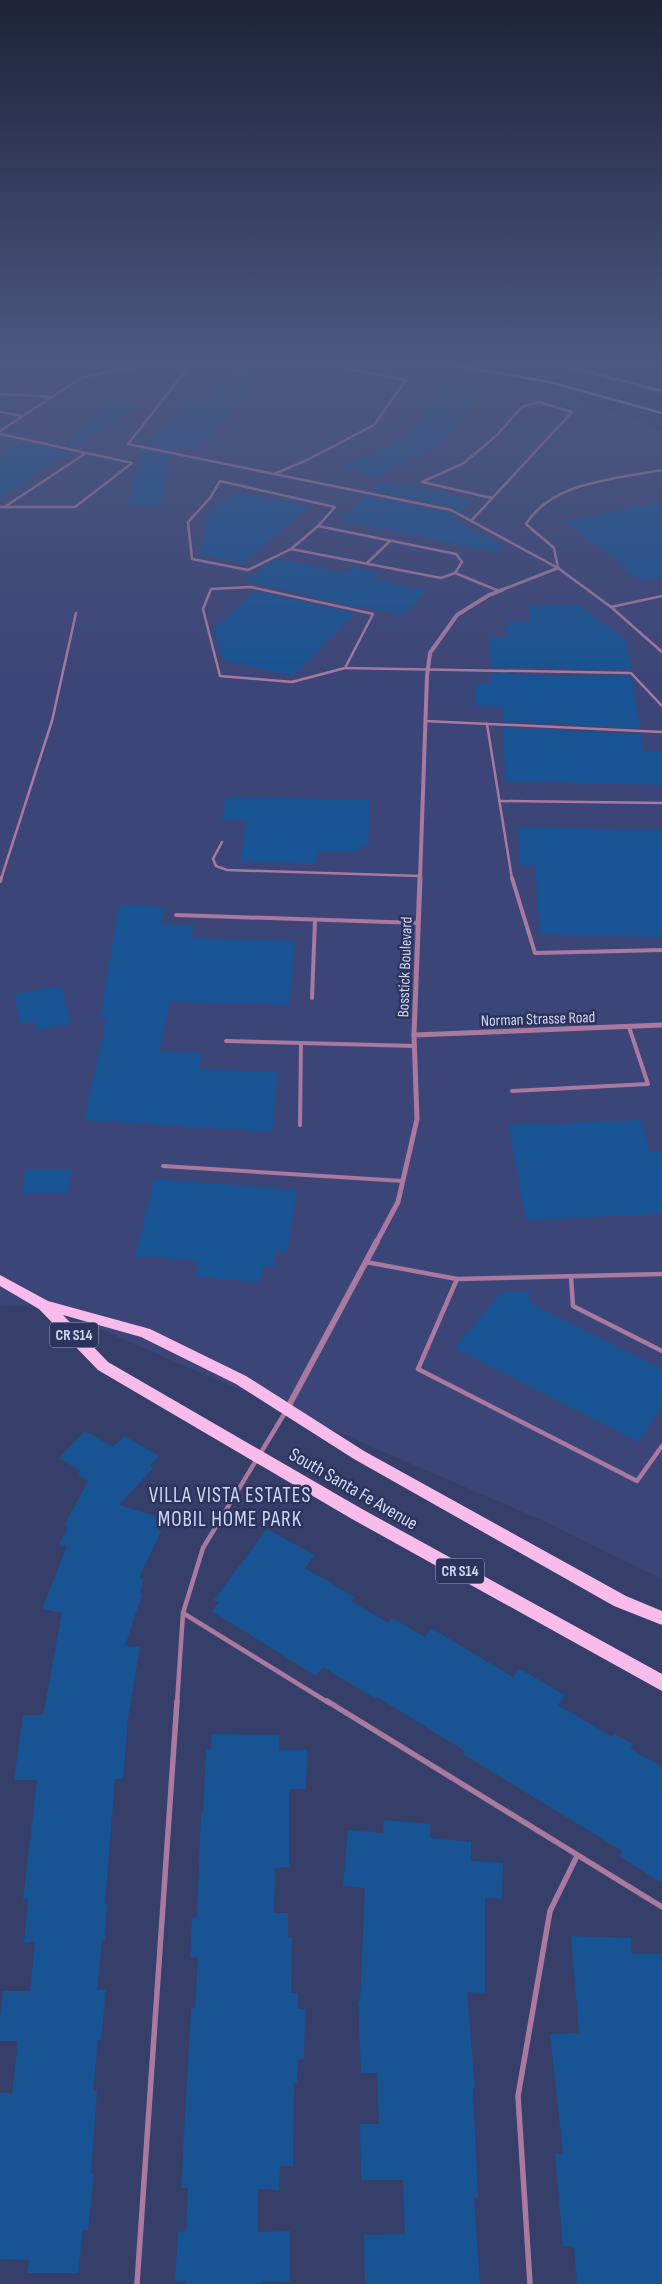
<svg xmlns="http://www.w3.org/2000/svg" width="662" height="2284" font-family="'Sofia Sans Condensed',sans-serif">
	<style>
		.built { fill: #3c4577 }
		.building { fill: #185393 }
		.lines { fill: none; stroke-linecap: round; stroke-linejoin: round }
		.lane-far3 { stroke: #a979a0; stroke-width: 2.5 }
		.lane-far2 { stroke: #a979a0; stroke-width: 4 }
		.lane-far1 { stroke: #a979a0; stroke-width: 4.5 }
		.lane { stroke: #a979a0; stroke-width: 5.5 }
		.street-far3 { stroke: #a979a0; stroke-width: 3 }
		.street-far2 { stroke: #a979a0; stroke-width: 4 }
		.street-far1 { stroke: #a979a0; stroke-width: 5 }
		.street { stroke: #a979a0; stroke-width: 6 }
		.primary { fill: #f8bcec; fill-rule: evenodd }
		.rail { stroke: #a7aecd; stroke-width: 2.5 }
		.labels { text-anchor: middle; stroke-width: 5; stroke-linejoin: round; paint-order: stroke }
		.shield { fill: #2c345e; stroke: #9fa6c5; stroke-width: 1 }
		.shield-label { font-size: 15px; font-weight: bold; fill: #d0d7f1 }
		.street-label { font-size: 16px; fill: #d0d7f1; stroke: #2c345e }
		.near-street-label { font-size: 19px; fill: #d0d7f1; stroke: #2c345e }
		.near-neighbourhood-label { font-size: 21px; letter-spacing: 1px; fill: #d0d8f7; stroke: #2c345e }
	</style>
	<rect width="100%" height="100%" fill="#363f6a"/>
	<polygon class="built" points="16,363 391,363 575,397 662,431 662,1579 539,1519 44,1305 0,1306 0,364"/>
	<g class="building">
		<polygon points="235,372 267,376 198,449 174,445 173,450 145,444 189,400 205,402"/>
		<polygon points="454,381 488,386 442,445 372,478 341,467 406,436"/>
		<polygon points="105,401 141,404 76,448 65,445"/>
		<polygon points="22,443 69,452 0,498 0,458"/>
		<polygon points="143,450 171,456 160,506 128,505"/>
		<polygon points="382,482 459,496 456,499 471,502 462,512 452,507 372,491"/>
		<polygon points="243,493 309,506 244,563 200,554 209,512 231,495"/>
		<polygon points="366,496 450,513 458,517 454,521 502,546 500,553 340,520"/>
		<polygon points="662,502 662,577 642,582 566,521"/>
		<polygon points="278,559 347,573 353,567 379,573 373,579 427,590 403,616 361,606 360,608 247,581 265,565"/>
		<polygon points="255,591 355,613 293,676 223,660 213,629"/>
		<polygon points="529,605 580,606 626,640 631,670 491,667 489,638 507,638 506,622 531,622"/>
		<polygon points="491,674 630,676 632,679 640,728 503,721 502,707 476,706 476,684 492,684"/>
		<polygon points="503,728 641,734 644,751 662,751 662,785 506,781"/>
		<polygon points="226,797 370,800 368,847 360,846 359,852 317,851 316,863 240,862 246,820 222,820"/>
		<polygon points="518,827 662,830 662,937 540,934 535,865 520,865"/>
		<polygon points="119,905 165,907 161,924 194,925 191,938 295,941 289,1005 170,1002 159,1052 202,1053 199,1069 278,1072 272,1132 84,1120 107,1018 100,1019"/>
		<polygon points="61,986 71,1024 36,1030 34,1022 20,1023 14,994"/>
		<polygon points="641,1120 650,1151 662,1151 662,1214 526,1220 508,1125"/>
		<polygon points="26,1170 71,1170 68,1193 22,1193"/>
		<polygon points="154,1179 297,1190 287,1252 276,1251 274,1267 263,1266 260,1282 195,1277 199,1261 135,1256"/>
		<polygon points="502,1291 529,1291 531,1304 662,1369 662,1406 638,1442 455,1348"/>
		<polygon points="85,1431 113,1447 124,1436 159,1456 150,1466 153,1468 119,1505 163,1518 158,1530 161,1531 139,1578 144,1579 140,1593 142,1594 125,1646 140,1647 128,1718 123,1779 115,1779 105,1903 107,1903 105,1940 102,1940 97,1990 106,1990 101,2040 98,2040 93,2091 97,2091 91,2173 94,2173 88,2230 83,2230 78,2273 27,2273 29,2260 0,2259 0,2093 12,2093 18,2041 0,2041 0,2017 3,1991 30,1991 35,1942 24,1943 28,1899 23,1900 37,1780 14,1780 23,1715 43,1715 62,1613 42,1609 67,1546 59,1544 68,1527 64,1526 88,1481 78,1475 81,1471 59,1458"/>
		<polygon points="267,1529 314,1555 305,1568 354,1597 351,1601 388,1623 392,1618 425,1637 431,1628 513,1677 518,1669 529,1674 565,1695 558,1705 612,1737 614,1734 633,1744 631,1749 662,1767 662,1883 619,1856 622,1851 463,1754 465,1751 377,1697 376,1699 323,1667 316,1676 212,1611 219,1602 214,1600"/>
		<polygon points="212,1734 280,1735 279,1750 307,1750 306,1789 289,1789 289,1867 275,1868 274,1913 288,1913 288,1937 292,1938 291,1993 298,1993 298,2009 305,2009 304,2059 298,2060 297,2083 294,2083 293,2166 280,2166 279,2190 258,2189 258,2232 290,2231 290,2282 261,2281 261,2284 186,2284 186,2281 175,2281 178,2232 186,2231 188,2188 181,2188 191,2009 195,2008 198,1957 190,1958 192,1918 196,1918 197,1915 201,1813 203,1813 206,1749 211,1749"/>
		<polygon points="384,1820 431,1824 430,1838 471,1842 471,1861 503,1863 502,1899 485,1898 485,1993 467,1992 475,2088 473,2088 478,2198 474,2198 480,2284 365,2284 364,2235 405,2234 403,2180 361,2180 360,2124 379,2124 377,2073 361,2073 358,2001 360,2001 365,1888 343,1886 348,1830 383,1833"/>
		<polygon points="571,1936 631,1938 632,1954 662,1954 662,2284 577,2284 574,2247 563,2246 555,2154 563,2154 550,2034 579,2033"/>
	</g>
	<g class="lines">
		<g class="lane-far3">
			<polyline points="252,363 338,367 406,380 374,425 307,460 274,474 451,510 558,568 611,607 662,652"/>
			<polyline points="190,365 128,444 274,474"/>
			<polyline points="0,394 53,397"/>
			<polyline points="0,412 22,416"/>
			<polyline points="0,431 81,378 120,369 215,363"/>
			<polyline points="0,434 132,463 75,507 0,507"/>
			<polyline points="6,506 86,453"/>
			<polyline points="471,521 572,412 539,402 522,407 497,435 464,463 422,482 492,498"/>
			<polygon points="318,526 456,554 462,562 455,573 441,578 291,549"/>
			<polyline points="291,549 248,570 192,559 188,522 210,498 220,481 335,507 318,526"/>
			<polyline points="367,563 390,541"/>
			<path d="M558 568 554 548 526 524C553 481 616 479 662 470"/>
			<polyline points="455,573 499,591"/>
			<polygon points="251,587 373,614 345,668 292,682 220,676 203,609 211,589"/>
			<polyline points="611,607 662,596"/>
			<polyline points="345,668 631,673 662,706"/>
			<polyline points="425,721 662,732"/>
			<polyline points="487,724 512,879"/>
			<polyline points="499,801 662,803"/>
			<polyline points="222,842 213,859 216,866 227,870 420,876"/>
			<polyline points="1,879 52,721 76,613"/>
		</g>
		<g class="lane-far2">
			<polyline points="512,878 535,953 662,950"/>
			<polyline points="0,881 1,878"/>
			<polyline points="176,915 418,923"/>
			<polyline points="312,998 315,920"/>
			<polyline points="226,1041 415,1046"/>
			<polyline points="512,1091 648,1084 629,1027"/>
			<polyline points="300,1125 301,1043"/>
			<polyline points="163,1166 403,1181"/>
		</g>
		<g class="lane-far1">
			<polyline points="366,1262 457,1279 662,1274"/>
			<polyline points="571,1277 573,1306 662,1351"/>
			<polyline points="457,1279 418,1369 637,1481 662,1446"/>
			<polyline points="183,1613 329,1703"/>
			<polyline points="177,1703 183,1613 203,1548 286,1411"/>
		</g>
		<g class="lane">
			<polyline points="327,1701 662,1907"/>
			<polyline points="137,2284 177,1701"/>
			<polyline points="530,2284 518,2096 550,1911 577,1856"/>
		</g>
		<g class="street-far3">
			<polyline points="552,363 662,391"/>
			<polyline points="499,591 558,568"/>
		</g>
		<polyline class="street-far2" points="420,879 427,676 430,653 457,615 489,595 502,590"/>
		<g class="street-far1">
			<polyline points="414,1035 662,1025"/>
			<polyline points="376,1243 398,1202 417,1119 414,1035 420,878"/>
		</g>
		<polyline class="street" points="287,1409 377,1241"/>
		<polygon class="primary" points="0,1275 48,1301 150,1329 246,1376 364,1451 626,1596 662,1611 662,1625 614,1606 354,1459 236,1384 141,1337 63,1315 108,1362 362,1509 662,1674 662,1691 352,1519 98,1370 39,1309 0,1286"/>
		<polyline class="rail" points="442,363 549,382 662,413"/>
	</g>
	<linearGradient id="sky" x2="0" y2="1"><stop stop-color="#1e233a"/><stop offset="0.53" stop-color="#4c5881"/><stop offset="1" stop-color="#4c5881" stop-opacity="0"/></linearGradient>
	<rect width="662" height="683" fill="url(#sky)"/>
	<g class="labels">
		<g class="shield">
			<rect x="50" y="1322.5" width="48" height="25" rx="4"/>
			<rect x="436" y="1558.5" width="48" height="25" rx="4"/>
		</g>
		<g class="shield-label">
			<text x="74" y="1340">CR S14</text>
			<text x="460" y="1576">CR S14</text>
		</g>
		<g class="street-label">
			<text transform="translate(404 967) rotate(-88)" y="6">Bosstick Boulevard</text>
			<text transform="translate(538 1018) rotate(-2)" y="6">Norman Strasse Road</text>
		</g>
		<g class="near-street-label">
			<text transform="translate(354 1488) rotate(30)" y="7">South Santa Fe Avenue</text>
		</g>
		<g class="near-neighbourhood-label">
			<text x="230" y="1502">VILLA VISTA ESTATES<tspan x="230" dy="24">MOBIL HOME PARK</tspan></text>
		</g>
	</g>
</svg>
